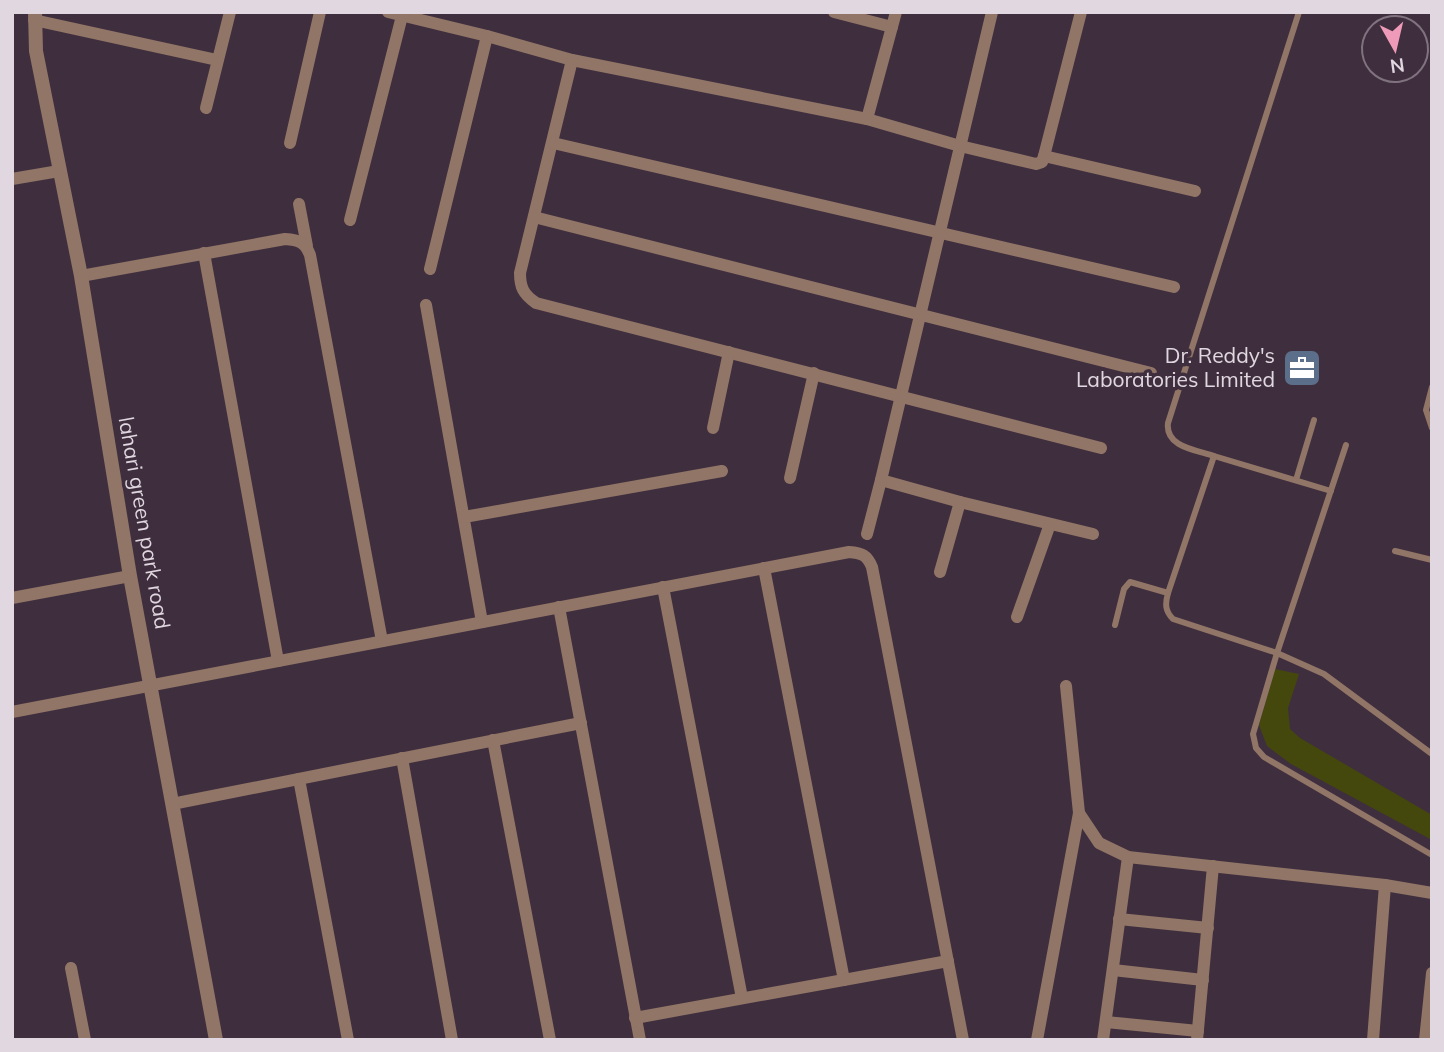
<svg xmlns="http://www.w3.org/2000/svg" width="1444" height="1052" font-family="Mulish,sans-serif">
	<style>
		.green { fill: #44480c }
		.lines { fill: none; stroke-linecap: round; stroke-linejoin: round }
		.service { stroke: #917567; stroke-width: 6 }
		.minor { stroke: #917567; stroke-width: 12 }
		.tertiary { stroke: #917567; stroke-width: 14 }
		.labels { text-anchor: middle; stroke-width: 7; stroke-linejoin: round; paint-order: stroke }
		.poi-label { font-size: 21px; fill: #e1d7e0; stroke: #3f2f3e; text-anchor: end }
		.street-label { font-size: 21px; fill: #e1d7e0; stroke: #3f2f3e }
	</style>
	<rect width="100%" height="100%" fill="#3f2f3e"/>
	<polygon class="green" points="1275,669 1299,674 1288,708 1290,729 1300,738 1432,815 1432,840 1291,764 1267,746 1259,725"/>
	<g class="lines">
		<g class="service">
			<polyline points="1432,387 1426,410 1432,428"/>
			<polyline points="1346,445 1277,653 1253,734 1256,748 1264,757 1432,855"/>
			<path d="M1214 456C1196 450 1165 447 1168 423L1299 12"/>
			<polyline points="1296,480 1314,420"/>
			<path d="M1331 491 1214 456 1168 593C1165 604 1165 611 1173 619L1277 653 1324 674 1432 754"/>
			<polyline points="1395,551 1432,560"/>
			<polyline points="1115,625 1124,589 1130,582 1168,593"/>
		</g>
		<g class="minor">
			<polyline points="388,12 487,36 572,60 867,119 960,146 1036,164 1042,162 1044,156 1081,12"/>
			<polyline points="834,12 892,27"/>
			<polyline points="992,12 881,480 960,502 1093,534"/>
			<polyline points="34,20 217,60"/>
			<path d="M572 60 520 273C520 287 523 294 536 303L1101 448"/>
			<polyline points="206,108 230,12"/>
			<polyline points="867,119 896,12"/>
			<polyline points="290,143 320,12"/>
			<polyline points="553,143 1174,287"/>
			<polyline points="1044,156 1195,191"/>
			<polyline points="12,179 59,171"/>
			<polyline points="299,204 307,246"/>
			<polyline points="534,217 1151,373"/>
			<polyline points="350,220 403,12"/>
			<polyline points="204,253 278,661"/>
			<polyline points="430,269 487,36"/>
			<path d="M81 276 285 239C299 240 305 242 310 255L382 641"/>
			<polyline points="426,305 482,622"/>
			<polyline points="713,428 729,352"/>
			<polyline points="790,478 814,373"/>
			<polyline points="464,517 722,471"/>
			<polyline points="867,534 881,480"/>
			<polyline points="764,568 844,980"/>
			<polyline points="940,572 960,502"/>
			<polyline points="663,587 742,998"/>
			<polyline points="12,598 130,576"/>
			<polyline points="559,607 640,1040"/>
			<polyline points="1017,617 1050,524"/>
			<polyline points="1066,686 1079,813 1099,843 1128,857 1385,885 1432,893"/>
			<path d="M12 712 849 552C862 553 867 555 872 567L963 1040"/>
			<polyline points="493,740 550,1040"/>
			<polyline points="402,758 452,1040"/>
			<polyline points="299,779 348,1040"/>
			<polyline points="172,804 581,723"/>
			<polyline points="1119,919 1208,928"/>
			<polyline points="71,968 85,1040"/>
			<polyline points="1113,970 1203,980"/>
			<polyline points="635,1018 948,961"/>
			<polyline points="1106,1022 1198,1031"/>
			<polyline points="1037,1040 1079,813"/>
			<polyline points="1103,1040 1128,857"/>
			<polyline points="1197,1040 1213,866"/>
			<polyline points="1373,1040 1385,885"/>
			<polyline points="1425,1040 1432,973"/>
		</g>
		<polyline class="tertiary" points="35,12 36,51 81,276 130,576 216,1040"/>
	</g>
	<defs>
		<symbol id="office-square" viewBox="-11 -11 22 22"><rect x="-9" y="-9" width="18" height="18" rx="4" fill="#5c6f8a" stroke="#3f2f3e"/><path d="M-6-3h4V-5.5h4V-3h4V5H-6ZM-1-4.5V-3h2v-1.5ZM-6 0V1H6V0Z" fill="#fff"/></symbol>
	</defs>
	<g fill-rule="evenodd">
		<use href="#office-square" x="1280" y="346" width="44" height="44"/>
	</g>
	<g class="labels">
		<g class="poi-label">
			<text x="1275" y="363">Dr. Reddy's<tspan x="1275" dy="24">Laboratories Limited</tspan></text>
		</g>
		<g class="street-label">
			<text transform="translate(144 523) rotate(80)" y="7">lahari green park road</text>
		</g>
	</g>
	<rect width="1444" height="1052" fill="none" stroke="#e1d7e0" stroke-width="28"/>
	<g transform="translate(1395 49) rotate(172)"><circle r="33" fill="#3f2f3e" stroke="#80727f" stroke-width="2"/>
	<path d="M0-5L12 26L0 18L-12 26Z" fill="#ef9ab9"/>
	<text y="-10" font-size="19" font-weight="bold" text-anchor="middle" fill="#e1d7e0">N</text>
	</g>
</svg>
